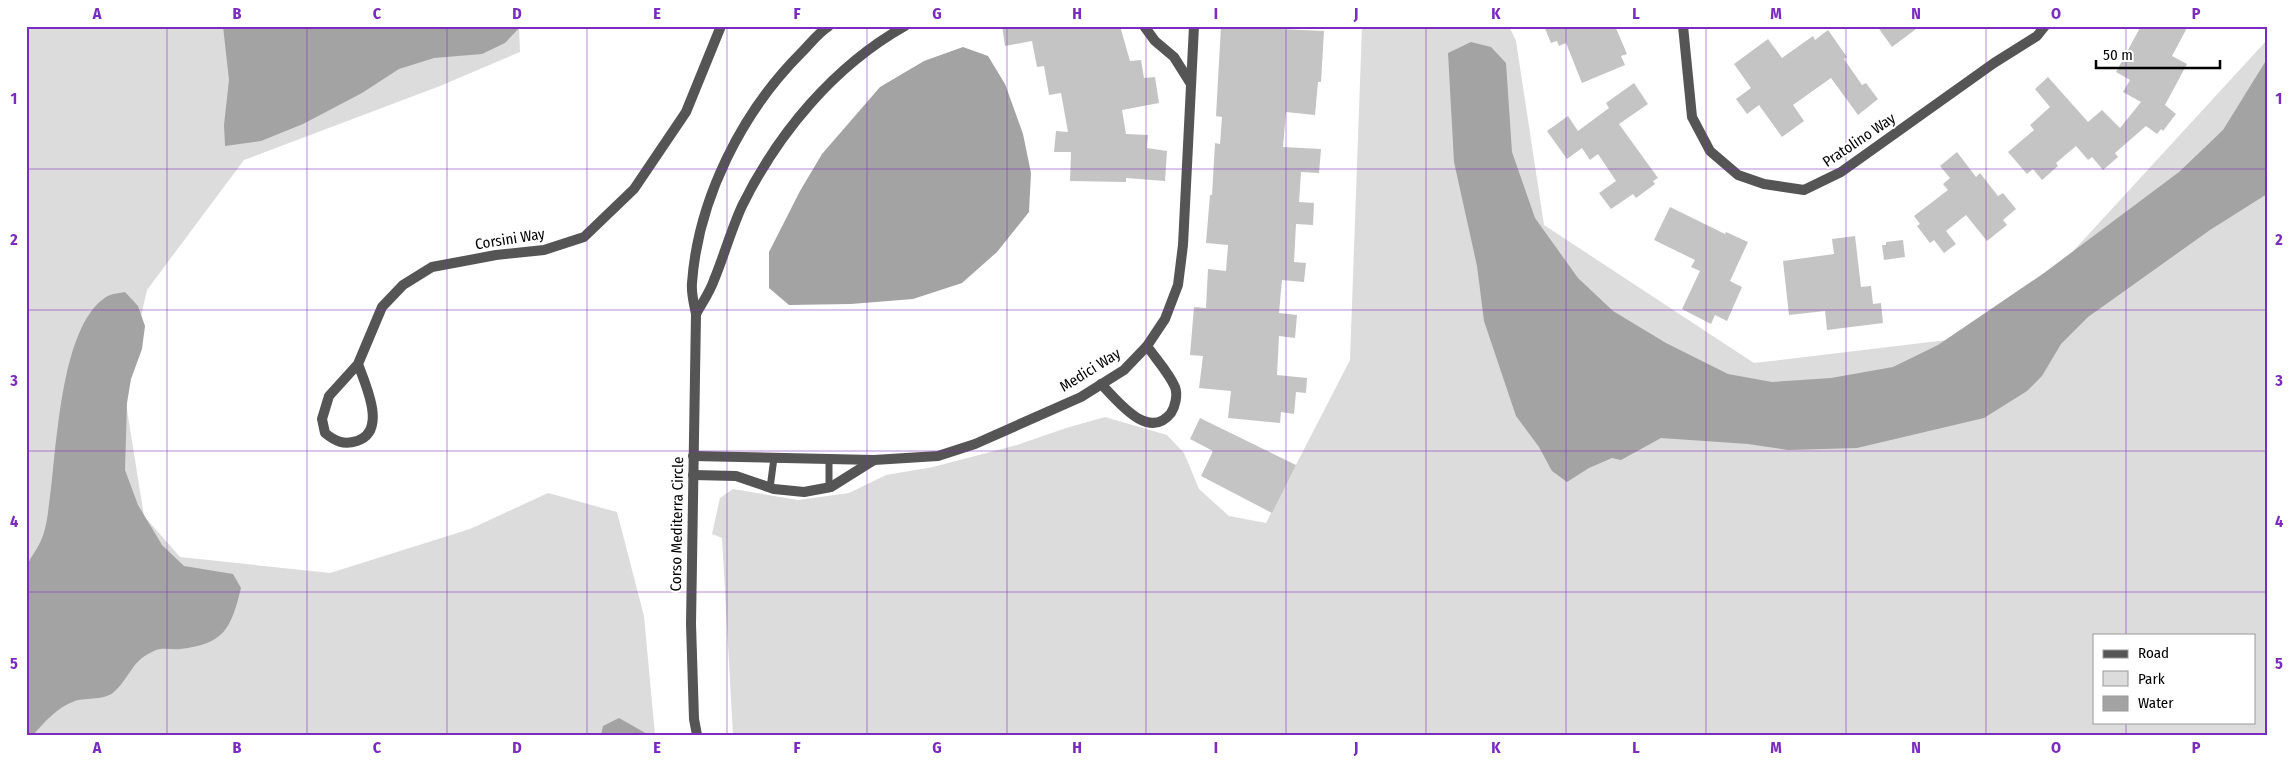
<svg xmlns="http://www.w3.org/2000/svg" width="2293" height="761" font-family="'Fira Sans Condensed',sans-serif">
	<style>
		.green { fill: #dcdcdc; fill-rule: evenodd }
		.water { fill: #a3a3a3 }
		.building { fill: #c4c4c4 }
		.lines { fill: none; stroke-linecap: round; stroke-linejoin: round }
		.service { stroke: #555; stroke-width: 7 }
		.minor { stroke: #555; stroke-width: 10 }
		.grid { fill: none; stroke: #7b2cbf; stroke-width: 1; stroke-opacity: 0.55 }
		.labels { text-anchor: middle; stroke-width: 4; stroke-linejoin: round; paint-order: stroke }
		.street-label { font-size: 15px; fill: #000; stroke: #fff }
		.neatline { fill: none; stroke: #7b2cbf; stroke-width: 2 }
		.grid-label { font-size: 16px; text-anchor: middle; font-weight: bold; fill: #7b2cbf }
	</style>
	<rect width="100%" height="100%" fill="#fff"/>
	<g class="green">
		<polygon points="26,26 519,26 520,52 440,86 244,160 147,290 124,391 144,516 180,557 330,573 470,529 548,493 617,512 644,616 655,735 26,735"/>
		<path d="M1362 26H1509L1516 41 1544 225 1754 363 1997 334 2267 40V735H733L722 538 712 534 720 498 733 489 798 500 849 493 886 475 933 467 1017 445 1066 428 1105 417 1167 435 1184 453 1199 489 1229 516 1266 523 1350 360ZM2094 635H2254V722H2094Z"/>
	</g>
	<g class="water">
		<polygon points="223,26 521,26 505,43 482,54 434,58 399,69 362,93 303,124 261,141 225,146 224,125 229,80"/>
		<polygon points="1471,42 1491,47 1506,63 1512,152 1535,218 1578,278 1613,311 1666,343 1728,374 1772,382 1831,378 1893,367 1938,345 2044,273 2179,172 2223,130 2267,59 2267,194 2210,230 2088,317 2061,344 2042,376 2027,391 1984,418 1857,448 1788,450 1748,444 1661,438 1621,460 1612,458 1589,468 1567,482 1552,471 1539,447 1516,416 1484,321 1477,266 1454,162 1448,53"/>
		<polygon points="963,47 988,56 1005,84 1023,134 1031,173 1029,212 997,252 962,283 913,299 851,304 789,305 769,288 769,252 800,191 822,154 880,87 924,61"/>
		<path d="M125 292 138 306 145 326 142 349 131 379 127 403 125 470 138 505 162 545 184 566 233 574 241 588C231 628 225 644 180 649 172 650 161 647 154 651 131 661 131 676 115 691 105 701 87 697 75 701 57 707 45 722 33 735H26V568C30 557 38 549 42 538 45 531 47 520 48 512 57 458 58 328 106 297 111 294 119 293 125 292Z"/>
		<polygon points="619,718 649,735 601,735 603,726"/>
	</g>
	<g class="building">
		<polygon points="1002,26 1120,26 1130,61 1141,60 1144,78 1155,77 1159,103 1122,110 1126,134 1148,135 1147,148 1167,151 1165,181 1126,178 1126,182 1070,181 1071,152 1054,152 1056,131 1068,132 1061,93 1049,95 1044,66 1037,67 1032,41 1005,46"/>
		<polygon points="1221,26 1324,31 1321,82 1318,82 1315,115 1286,112 1283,147 1321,149 1319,173 1301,172 1299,202 1314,203 1313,225 1296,224 1294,262 1306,263 1304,282 1282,280 1279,313 1297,315 1295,338 1279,336 1277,375 1307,378 1306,393 1296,392 1294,414 1281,412 1280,423 1228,418 1231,391 1199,388 1203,356 1190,355 1194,307 1206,308 1208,269 1226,271 1228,245 1206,243 1210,195 1212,195 1215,143 1220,144 1222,117 1216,116"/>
		<polygon points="1544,26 1615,26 1627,54 1621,56 1625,65 1582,83 1566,43 1559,46 1557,41 1551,43"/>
		<polygon points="1877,26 1920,26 1892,47"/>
		<polygon points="2141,26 2188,26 2172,56 2187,64 2165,105 2176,114 2163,131 2161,129 2157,134 2146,126 2115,153 2118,157 2103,170 2092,157 2088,160 2076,146 2056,163 2058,166 2042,180 2033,169 2027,174 2008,152 2034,130 2030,125 2050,107 2035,89 2048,77 2088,122 2102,110 2120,128 2141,102 2123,92 2130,80 2116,72"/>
		<polygon points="1828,30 1847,57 1844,59 1862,85 1866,83 1878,99 1858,115 1831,78 1793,105 1804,121 1782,137 1759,105 1747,114 1736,99 1751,88 1734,64 1768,39 1782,58 1813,36 1815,40"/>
		<polygon points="1634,83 1648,104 1619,124 1658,178 1653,181 1655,184 1636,198 1633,194 1611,209 1599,193 1616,181 1598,154 1590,160 1582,148 1567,159 1547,131 1568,116 1578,131 1609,108 1606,103"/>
		<polygon points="1957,152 1976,177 1980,173 1998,196 2003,193 2016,209 2003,220 2007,225 1987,241 1966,215 1946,231 1956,244 1944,253 1934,240 1930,243 1917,226 1920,224 1914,216 1948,190 1943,184 1950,178 1940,166"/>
		<polygon points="1670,207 1725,234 1726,232 1748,242 1730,281 1742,287 1727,321 1715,315 1711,324 1682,309 1700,271 1691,267 1695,260 1654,240"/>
		<polygon points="1855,236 1861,287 1871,286 1873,304 1881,303 1883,323 1827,330 1825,311 1789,315 1783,261 1834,254 1832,239"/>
		<polygon points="1903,240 1905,257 1884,260 1882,245 1886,245 1886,242"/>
		<polygon points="1200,418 1296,465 1272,513 1201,476 1213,451 1190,439"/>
	</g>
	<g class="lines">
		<g class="service">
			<polyline points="829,487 829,459"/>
			<polyline points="770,488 774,458"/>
		</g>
		<g class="minor">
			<polyline points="1144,26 1155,41 1174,57 1191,84"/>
			<polyline points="1683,26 1692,117 1710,151 1738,175 1764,184 1804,190 1841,172 1994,63 2037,36 2045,26"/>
			<path d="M696 314C702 303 710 292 714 280 724 256 731 230 742 206 778 133 834 66 905 26"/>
			<path d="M358 364C365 384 388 431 357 441 344 445 336 442 325 433L322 419 329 396 358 364 382 307 403 285 432 267 496 255 544 250 584 237 634 189 686 112 721 26"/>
			<path d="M1101 384C1117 400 1148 442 1171 413 1175 407 1178 395 1175 387 1169 373 1156 359 1147 346"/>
			<polyline points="693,456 874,460 938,456 975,444 1081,397 1124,370 1147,346 1165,319 1178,285 1183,245 1194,26"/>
			<polyline points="693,475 736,476 774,489 804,492 831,487 874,460"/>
			<path d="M697 735 694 719 691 624 696 314C694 304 691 293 692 283 698 199 742 112 801 53 810 44 818 33 829 26"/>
		</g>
	</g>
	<path class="grid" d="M167 26V735M307 26V735M447 26V735M587 26V735M727 26V735M867 26V735M1007 26V735M1146 26V735M1286 26V735M1426 26V735M1566 26V735M1706 26V735M1846 26V735M1986 26V735M2126 26V635M26 169H2267M26 310H2267M26 451H2267M26 592H2267M2126 722V735"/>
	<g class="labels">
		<g class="street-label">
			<text transform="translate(1859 140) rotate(-34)" y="5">Pratolino Way</text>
			<text transform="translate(510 239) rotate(-9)" y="5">Corsini Way</text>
			<text transform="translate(1090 370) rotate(-32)" y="5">Medici Way</text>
			<text transform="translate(677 524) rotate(-89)" y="5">Corso Mediterra Circle</text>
		</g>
	</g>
	<rect width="2293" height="761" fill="none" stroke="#ffffff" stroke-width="55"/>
	<rect x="2093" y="634" width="162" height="90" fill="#ffffff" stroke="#999999"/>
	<rect x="2103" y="650" width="25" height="8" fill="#555555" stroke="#999999"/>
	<text x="2138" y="658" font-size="15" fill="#000000">Road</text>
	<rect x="2103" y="671" width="25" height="15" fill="#dcdcdc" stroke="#999999"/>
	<text x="2138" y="684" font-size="15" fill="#000000">Park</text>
	<rect x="2103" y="696" width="25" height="15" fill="#a3a3a3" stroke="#999999"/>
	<text x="2138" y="708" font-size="15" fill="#000000">Water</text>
	<path d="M2096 60v8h124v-8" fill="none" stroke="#000000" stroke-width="2.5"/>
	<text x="2103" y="60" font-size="15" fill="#000000" stroke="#ffffff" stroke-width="4" paint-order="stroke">50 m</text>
	<rect x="28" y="28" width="2238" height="706" class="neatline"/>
	<g class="grid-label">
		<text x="97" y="19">A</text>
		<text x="237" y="19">B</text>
		<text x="377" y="19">C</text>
		<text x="517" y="19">D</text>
		<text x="657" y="19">E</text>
		<text x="797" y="19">F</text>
		<text x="937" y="19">G</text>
		<text x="1077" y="19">H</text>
		<text x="1216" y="19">I</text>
		<text x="1356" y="19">J</text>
		<text x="1496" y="19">K</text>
		<text x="1636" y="19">L</text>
		<text x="1776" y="19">M</text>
		<text x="1916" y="19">N</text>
		<text x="2056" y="19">O</text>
		<text x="2196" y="19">P</text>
		<text x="14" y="104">1</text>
		<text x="2279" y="104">1</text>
		<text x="14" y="245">2</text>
		<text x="2279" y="245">2</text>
		<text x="14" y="386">3</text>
		<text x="2279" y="386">3</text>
		<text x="14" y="527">4</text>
		<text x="2279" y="527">4</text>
		<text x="14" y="669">5</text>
		<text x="2279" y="669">5</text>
		<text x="97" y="753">A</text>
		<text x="237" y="753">B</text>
		<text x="377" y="753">C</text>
		<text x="517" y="753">D</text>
		<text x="657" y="753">E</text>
		<text x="797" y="753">F</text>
		<text x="937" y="753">G</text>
		<text x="1077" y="753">H</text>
		<text x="1216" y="753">I</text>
		<text x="1356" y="753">J</text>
		<text x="1496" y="753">K</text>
		<text x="1636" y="753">L</text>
		<text x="1776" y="753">M</text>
		<text x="1916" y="753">N</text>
		<text x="2056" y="753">O</text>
		<text x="2196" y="753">P</text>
	</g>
</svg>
